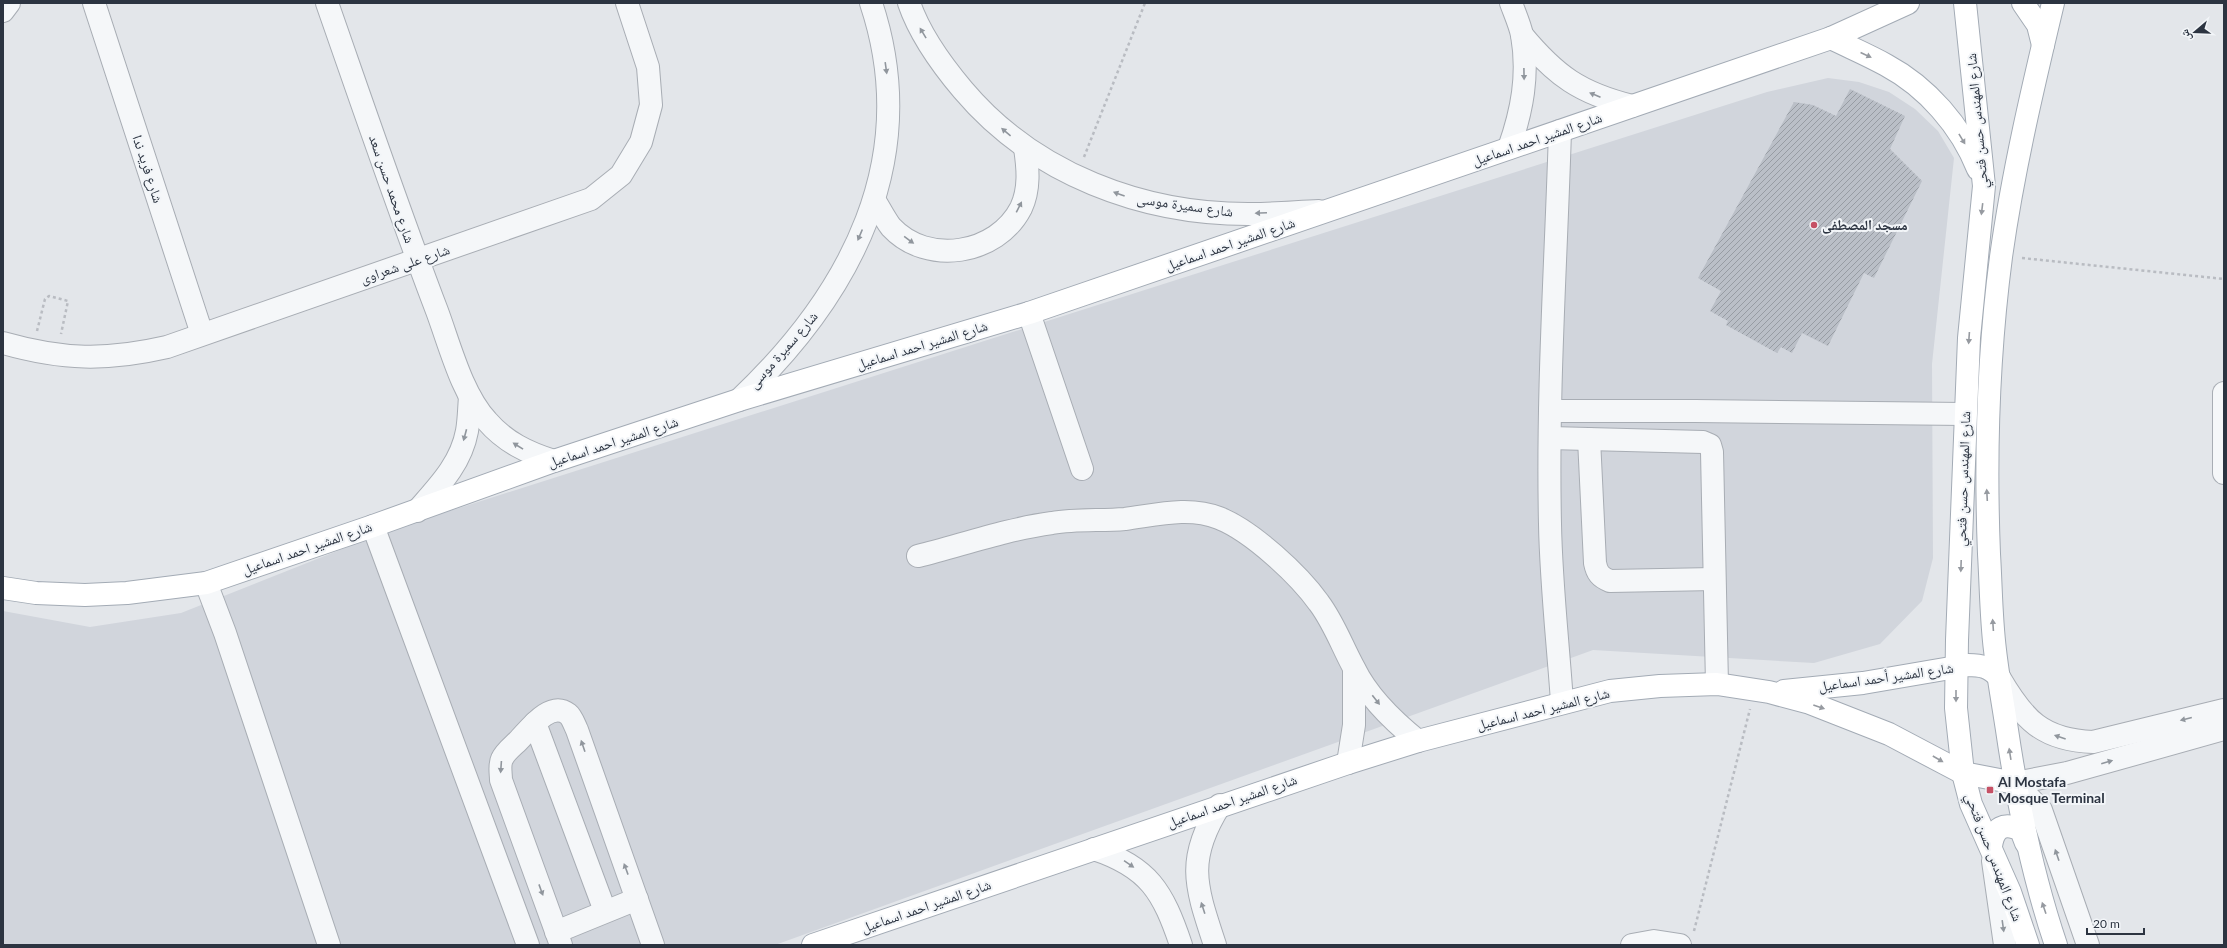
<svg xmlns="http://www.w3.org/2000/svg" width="2227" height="948" font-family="Lato,'Noto Naskh Arabic',sans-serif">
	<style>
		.built { fill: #d1d5dc }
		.building { fill: url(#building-hatch) }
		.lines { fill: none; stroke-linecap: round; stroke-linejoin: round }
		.minor-casing { stroke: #a8adb4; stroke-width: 24 }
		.major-casing { stroke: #a3abb5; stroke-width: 24 }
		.path { stroke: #b9bcc2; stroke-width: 2.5; stroke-dasharray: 3 3; stroke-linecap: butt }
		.minor { stroke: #f5f7f9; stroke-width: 22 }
		.major { stroke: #fff; stroke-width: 22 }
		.oneway { fill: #90969d }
		.oneway2 { fill: #969aa0 }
		.poi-dot { fill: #c65165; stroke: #f2f5f8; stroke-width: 1.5 }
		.labels { text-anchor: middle; stroke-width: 4; stroke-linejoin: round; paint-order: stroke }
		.street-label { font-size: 14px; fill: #2c3441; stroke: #f2f5f8 }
		.poi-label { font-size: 14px; font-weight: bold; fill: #2c3441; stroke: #f2f5f8; text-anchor: start }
	</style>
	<defs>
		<pattern id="building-hatch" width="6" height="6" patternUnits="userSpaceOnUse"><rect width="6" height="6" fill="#babfc7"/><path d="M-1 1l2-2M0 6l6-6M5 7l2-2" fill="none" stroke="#979ca3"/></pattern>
	</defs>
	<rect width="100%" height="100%" fill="#e3e6ea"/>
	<polygon class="built" points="1828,78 1859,82 1889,92 1915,109 1938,131 1954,158 1932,364 1933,558 1922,601 1880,644 1814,663 1593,650 775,945 3,945 3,611 90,627 181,613 390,530 1767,92"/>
	<polygon class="building" points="1850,89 1905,116 1890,149 1922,181 1874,278 1864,273 1828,346 1802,333 1792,353 1781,347 1777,353 1726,325 1728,321 1710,311 1721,291 1698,278 1794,102 1813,105 1836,116"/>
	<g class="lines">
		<defs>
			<g id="minor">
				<polyline points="94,3 202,334"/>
				<path d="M327 3C363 106 398 209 437 311 450 346 462 394 487 421 505 442 528 453 554 461"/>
				<path d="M909 3C920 35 941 64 963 90 1034 174 1143 215 1252 214 1274 214 1296 212 1319 211"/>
				<polyline points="3,11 9,3"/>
				<path d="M1522 35C1556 76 1580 93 1632 106"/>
				<path d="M1560 131C1556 262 1547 393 1550 524 1551 583 1558 643 1562 702"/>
				<path d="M1509 148C1522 111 1529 75 1522 35 1520 25 1515 14 1511 3"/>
				<path d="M875 201C880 209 885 219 891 227 927 266 997 255 1021 208 1030 189 1028 168 1025 148"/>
				<polyline points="1029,313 1082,469"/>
				<path d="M3 343C63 360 106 361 167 347L591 199 621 175 641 142 651 105 648 67 627 3"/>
				<polyline points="2224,393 2224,473"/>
				<path d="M739 400C851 294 923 159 871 3"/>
				<polyline points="1550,411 1695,411 1965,414"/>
				<polyline points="1550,438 1703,442 1710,445 1712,452 1717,684"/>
				<path d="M1589 439 1595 563C1597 573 1600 577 1610 581L1714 579"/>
				<path d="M417 511C438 487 461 464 467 431 469 420 469 408 470 397"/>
				<polyline points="373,526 528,945"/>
				<path d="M918 556C962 545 1007 529 1052 523 1076 519 1101 521 1125 519 1156 515 1189 506 1219 518 1252 531 1299 575 1319 603 1334 623 1342 646 1354 668 1368 697 1393 721 1418 741"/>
				<polyline points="206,583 225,633 329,945"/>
				<path d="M1999 677C2024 720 2042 740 2093 742L2224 710"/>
				<polyline points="535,723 605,911"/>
				<polyline points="1348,763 1354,725 1354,669"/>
				<polyline points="2015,783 2067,773 2224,729"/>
				<polyline points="2015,783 2041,810 2088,945"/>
				<path d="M1094 849C1149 867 1163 892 1181 945"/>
				<polyline points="1993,861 2005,945"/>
				<polyline points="556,932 637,899"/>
				<path d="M561 945 501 780C501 774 499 765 502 759 505 752 513 746 518 741 529 730 550 700 568 714 572 717 575 726 577 730L653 945"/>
				<path d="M1215 945C1196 887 1185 860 1220 805"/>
				<polyline points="1632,945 1654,941 1680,945"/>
			</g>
			<g id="major">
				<polyline points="1965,3 1984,186 1969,338 1957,640 1956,708 1963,773 1971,804 2010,892 2028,945"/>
				<polyline points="2023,3 2038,25 2043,45"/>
				<path d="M2053 3C2033 87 2013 171 2001 257 1988 356 1985 454 1989 554 1991 586 1991 618 1995 650 1998 677 2003 703 2007 730 2018 805 2032 874 2056 945"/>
				<path d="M1831 38C1849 47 1868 55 1886 65 1927 87 1961 126 1978 169"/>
				<polyline points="3,588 36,593 85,595 127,593 206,583 373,526 554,461 739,400 1029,313 1831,38 1908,3"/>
				<path d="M1784 691 1863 683 1968 665C1982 665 1989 667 1999 677"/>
				<path d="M1991 846C1994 827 2004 822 2021 830L2026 843"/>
				<polyline points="813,945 1348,763 1418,741 1610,691 1660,686 1717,684 1769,692 1810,703 1889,734 1963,773 2015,783"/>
			</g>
		</defs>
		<use href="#minor" class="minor-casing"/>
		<use href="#major" class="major-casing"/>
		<g class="path">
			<polyline points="1084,157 1145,3"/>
			<polyline points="2022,258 2224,279"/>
			<polyline points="37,331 45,299 49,296 68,301 61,334"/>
			<polyline points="1694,931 1750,709"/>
		</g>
		<use href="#minor" class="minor"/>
		<use href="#major" class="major"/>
	</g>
	<defs><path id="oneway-solid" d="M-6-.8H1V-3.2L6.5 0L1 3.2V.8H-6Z"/></defs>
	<g class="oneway">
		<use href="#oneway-solid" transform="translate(923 33) rotate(-121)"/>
		<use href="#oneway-solid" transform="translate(886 68) rotate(82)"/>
		<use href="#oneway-solid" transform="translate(1524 74) rotate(89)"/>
		<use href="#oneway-solid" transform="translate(1595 95) rotate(-157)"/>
		<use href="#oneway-solid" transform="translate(1006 132) rotate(-140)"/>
		<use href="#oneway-solid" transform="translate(1119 194) rotate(-160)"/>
		<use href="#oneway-solid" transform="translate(1019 207) rotate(-63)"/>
		<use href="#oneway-solid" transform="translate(1261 213) rotate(178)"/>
		<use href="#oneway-solid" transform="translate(860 235) rotate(113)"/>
		<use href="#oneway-solid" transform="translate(909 240) rotate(36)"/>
		<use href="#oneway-solid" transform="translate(465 435) rotate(105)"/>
		<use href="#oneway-solid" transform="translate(518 446) rotate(-148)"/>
		<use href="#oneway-solid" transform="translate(1376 700) rotate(52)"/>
		<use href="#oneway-solid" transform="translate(2186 719) rotate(166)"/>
		<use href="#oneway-solid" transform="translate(2060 737) rotate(-161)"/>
		<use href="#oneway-solid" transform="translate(583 746) rotate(-109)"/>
		<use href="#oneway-solid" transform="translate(2107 762) rotate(-16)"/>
		<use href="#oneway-solid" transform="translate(501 767) rotate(94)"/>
		<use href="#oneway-solid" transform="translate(2057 855) rotate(-109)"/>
		<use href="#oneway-solid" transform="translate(1129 864) rotate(34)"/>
		<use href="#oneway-solid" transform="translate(626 869) rotate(-110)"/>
		<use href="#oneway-solid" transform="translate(541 890) rotate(70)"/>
		<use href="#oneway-solid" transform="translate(1203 908) rotate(-108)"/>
		<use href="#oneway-solid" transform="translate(2003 926) rotate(82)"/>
	</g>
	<g class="oneway2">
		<use href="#oneway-solid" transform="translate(1866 55) rotate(25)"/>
		<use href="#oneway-solid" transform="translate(1962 139) rotate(59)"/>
		<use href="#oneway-solid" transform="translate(1982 209) rotate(97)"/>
		<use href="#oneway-solid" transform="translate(1969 338) rotate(94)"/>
		<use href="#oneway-solid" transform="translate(1987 495) rotate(-93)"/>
		<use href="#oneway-solid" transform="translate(1961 566) rotate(92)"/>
		<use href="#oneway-solid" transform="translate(1993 625) rotate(-94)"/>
		<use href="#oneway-solid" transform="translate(1956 696) rotate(90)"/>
		<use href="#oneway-solid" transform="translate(1819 707) rotate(19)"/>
		<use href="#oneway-solid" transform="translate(2010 754) rotate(-99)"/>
		<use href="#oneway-solid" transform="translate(1938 759) rotate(30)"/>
		<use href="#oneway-solid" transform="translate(2044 908) rotate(-109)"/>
	</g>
	<g class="poi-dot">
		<circle cx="1814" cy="225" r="4"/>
		<rect x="1986" y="786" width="8" height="8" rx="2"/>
	</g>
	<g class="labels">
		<g class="street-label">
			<text transform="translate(1977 121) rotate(-95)" y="5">شارع المهندس حسن فتحي</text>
			<text transform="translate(1537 139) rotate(-19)" y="5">شارع المشير احمد اسماعيل</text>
			<text transform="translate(148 169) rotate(72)" y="5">شارع فريد ندا</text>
			<text transform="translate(392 189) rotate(71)" y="5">شارع محمد حسن سعد</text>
			<text transform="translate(1185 205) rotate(8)" y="5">شارع سميرة موسى</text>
			<text transform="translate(1230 244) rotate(-19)" y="5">شارع المشير احمد اسماعيل</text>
			<text transform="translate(405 264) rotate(-19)" y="5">شارع على شعراوى</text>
			<text transform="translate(922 345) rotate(-17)" y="5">شارع المشير احمد اسماعيل</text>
			<text transform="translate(783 350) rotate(-49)" y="5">شارع سميرة موسى</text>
			<text transform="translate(613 442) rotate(-18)" y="5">شارع المشير احمد اسماعيل</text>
			<text transform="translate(1963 479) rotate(-88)" y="5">شارع المهندس حسن فتحي</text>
			<text transform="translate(307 548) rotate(-19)" y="5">شارع المشير احمد اسماعيل</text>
			<text transform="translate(1886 677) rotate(-8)" y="5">شارع المشير أحمد اسماعيل</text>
			<text transform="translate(1543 709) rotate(-14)" y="5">شارع المشير احمد اسماعيل</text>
			<text transform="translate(1232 801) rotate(-19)" y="5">شارع المشير احمد اسماعيل</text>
			<text transform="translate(1994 857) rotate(69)" y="5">شارع المهندس حسن فتحي</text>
			<text transform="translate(926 906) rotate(-19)" y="5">شارع المشير احمد اسماعيل</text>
		</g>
		<g class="poi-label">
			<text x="1822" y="230">مسجد المصطفى</text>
			<text x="1998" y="787">Al Mostafa<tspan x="1998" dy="16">Mosque Terminal</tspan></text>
		</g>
	</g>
	<rect width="2227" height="948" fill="none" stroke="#2c3441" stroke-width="8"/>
	<g transform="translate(2195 32) rotate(251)" stroke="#f2f5f8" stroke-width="3" paint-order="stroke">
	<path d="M0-3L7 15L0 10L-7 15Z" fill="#2c3441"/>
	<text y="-6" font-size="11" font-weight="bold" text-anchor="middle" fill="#2c3441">ش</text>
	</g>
	<path d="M2087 928v6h57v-6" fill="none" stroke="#2c3441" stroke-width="2"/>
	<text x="2093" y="928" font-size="12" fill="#2c3441" stroke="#f2f5f8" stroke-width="3" paint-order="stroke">20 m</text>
</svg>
